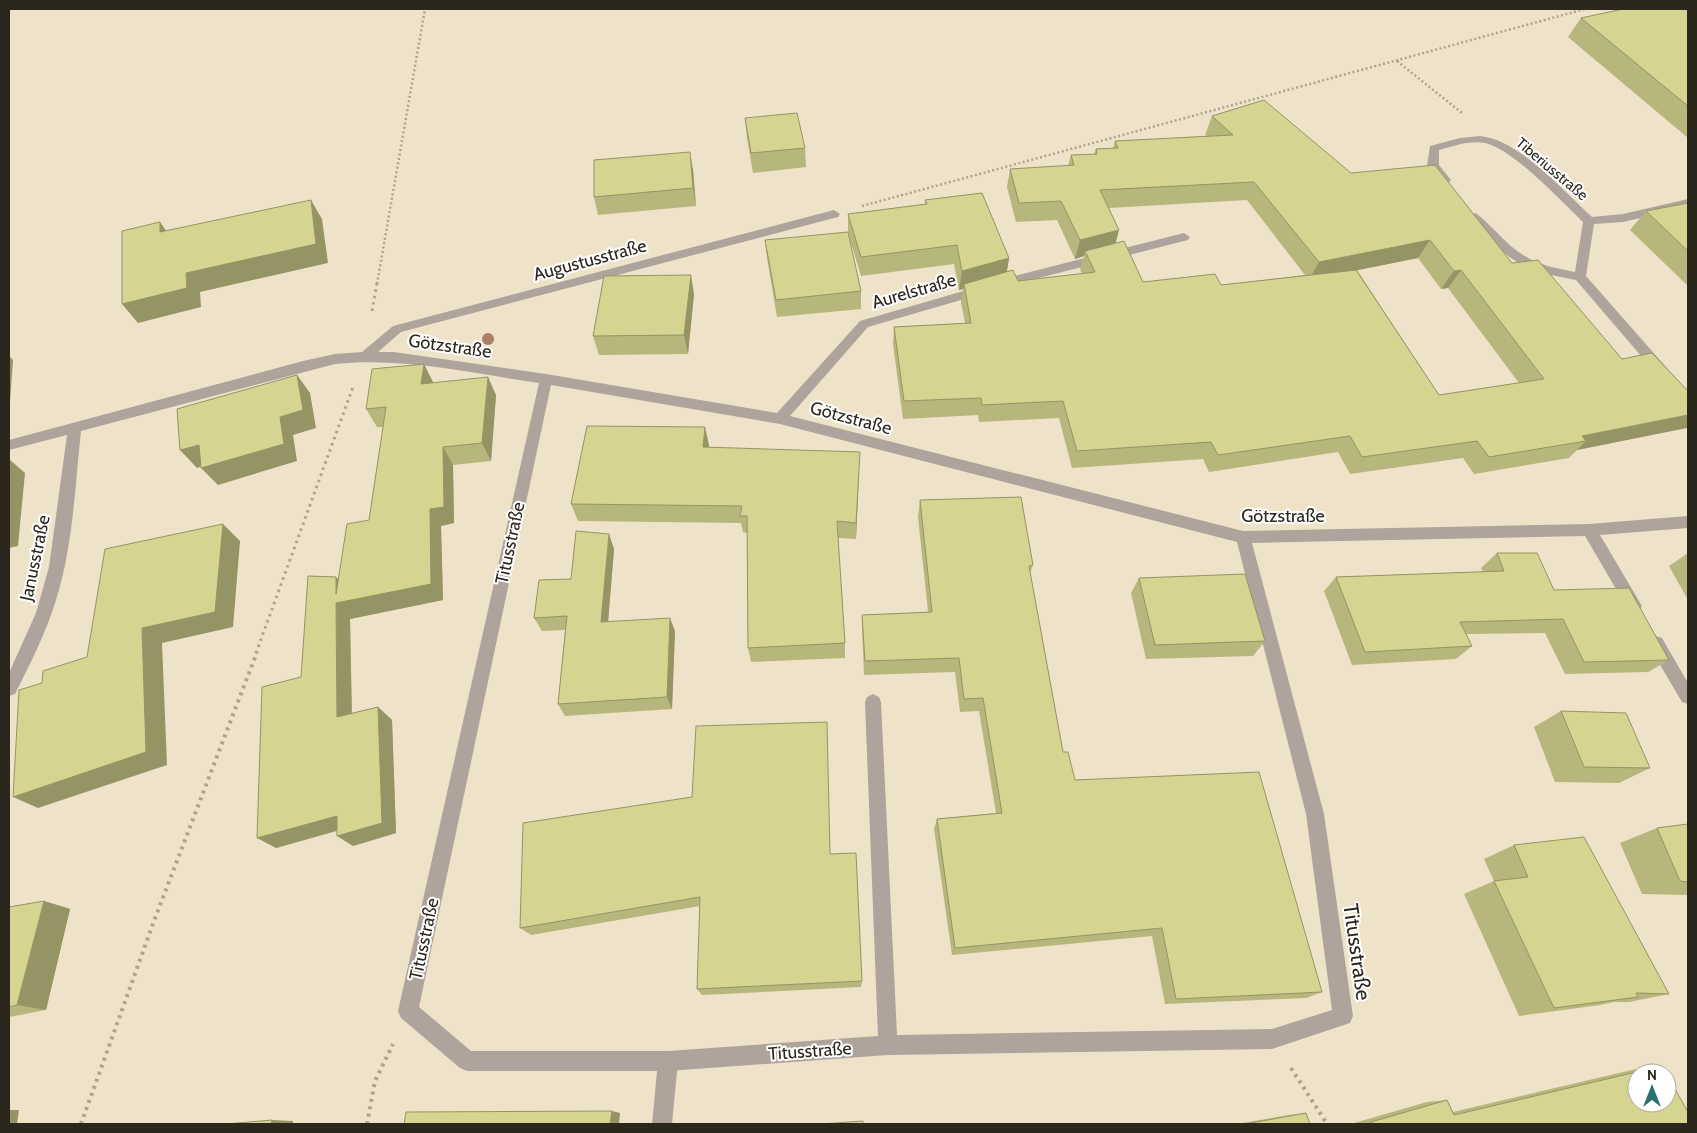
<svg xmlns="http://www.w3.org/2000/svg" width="1697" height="1133" font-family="Cabin,sans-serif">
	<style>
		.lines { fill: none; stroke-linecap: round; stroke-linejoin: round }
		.path-far2 { stroke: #ada48f; stroke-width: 2.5; stroke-dasharray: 2 2.5; stroke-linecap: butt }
		.path-far1 { stroke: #ada48f; stroke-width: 3; stroke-dasharray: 2.5 4; stroke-linecap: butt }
		.path { stroke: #ada48f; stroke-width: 4; stroke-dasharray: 3 4.5; stroke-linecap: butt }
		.lane { fill: #aea49c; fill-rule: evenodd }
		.street { fill: #aea49c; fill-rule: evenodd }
		.tree { fill: #a68165 }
		.wall { fill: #b7b67c; fill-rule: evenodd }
		.shaded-wall { fill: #959465 }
		.building { fill: #d5d490; stroke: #959465 }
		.labels { text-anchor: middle; stroke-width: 4; stroke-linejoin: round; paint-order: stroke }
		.far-street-label { font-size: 15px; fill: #2b271d; stroke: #fff }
		.street-label { font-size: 18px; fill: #2b271d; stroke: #fff }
		.near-street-label { font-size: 21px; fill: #2b271d; stroke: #fff }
	</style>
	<rect width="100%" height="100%" fill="#eee3c9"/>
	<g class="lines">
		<g class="path-far2">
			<polyline points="1397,61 1462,113"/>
			<polyline points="862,206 1585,9"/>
			<polyline points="377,284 425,9"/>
		</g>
		<g class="path-far1">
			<polyline points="372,311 377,283"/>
			<polyline points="256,653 353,387"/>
		</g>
		<g class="path">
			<polyline points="1291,1068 1327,1124"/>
			<polyline points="81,1124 154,921 257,652"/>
			<polyline points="367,1124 375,1081 393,1044"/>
		</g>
		<polygon class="lane" points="668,1051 675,1054 678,1061 672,1124 652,1124 658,1061 661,1054"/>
		<g class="street">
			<path d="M1480 136C1520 140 1563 191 1592 217L1623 214 1688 199V207L1623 222 1594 224 1586 276 1688 392V406L1683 405 1576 280 1531 271 1508 256 1485 236 1469 217 1475 213C1481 215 1507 244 1516 250 1536 265 1551 267 1575 272L1583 222C1561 201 1513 149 1485 143 1470 140 1453 146 1439 150V165L1451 180 1449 182H1441L1427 166 1430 146 1460 138Z"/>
			<path d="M834 210 840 214 838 217 401 332 378 352H394L546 374 777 413 860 321 1022 274 1184 233 1190 237 1188 240 1023 282 868 327 790 416 1243 531 1589 524 1688 516V528L1600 535 1642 606 1639 611 1634 613 1629 611 1585 536 1252 543 1324 814 1353 1016 1350 1023 1272 1049 888 1055 668 1071H467L460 1068 401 1018 398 1011 539 383C471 373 403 357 335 364L81 431C75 487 73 546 56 600 46 633 30 664 15 694L9 696V673L36 613 49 567 67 435 9 450V440L303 361 335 354 362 352 393 326ZM551 385 780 424 1237 542 1306 814 1332 1010 1272 1029 897 1035 881 702 879 697 873 694 867 697 865 702 878 1036 668 1051H471L419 1007Z"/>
			<polygon points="1656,636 1662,638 1688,683 1688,704 1682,702 1650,648 1648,643 1650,638"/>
		</g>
	</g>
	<circle class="tree" cx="488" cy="339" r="6"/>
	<g class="wall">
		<polygon points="1688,9 1688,138 1568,37 1581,18"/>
		<path d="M1212 116 1351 173 1512 263 1622 359 1688 391V427L1577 450 1569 458 1474 474 1463 458 1350 474 1338 452 1209 472 1203 459 1072 468 1059 418 979 422 978 415 903 419 893 344 894 327 965 323 961 302 963 289 959 290 954 264 861 276 848 233V214L925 204V200L1009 258 1007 271 1018 281 1082 274 1080 269 1084 256 1075 259 1057 220 1016 222 1007 187 1010 169 1068 166 1071 155 1094 154 1096 149 1113 148 1115 141 1207 136 1205 135ZM1247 200 1305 275 1221 285 1143 282 1115 243 1119 230 1109 208ZM1418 258 1441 289 1448 288 1519 383 1439 395 1357 270Z"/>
		<polygon points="745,118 805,148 806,167 753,173 747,138"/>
		<polygon points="693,170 696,206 598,215 594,197"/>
		<polygon points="1688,203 1688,286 1630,230 1646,211"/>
		<polygon points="765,240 861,291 861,309 777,317 767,258"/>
		<polygon points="694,294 688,354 599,355 593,336"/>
		<polygon points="433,382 433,383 496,395 491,461 453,465 454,523 441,526 443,600 350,619 352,713 378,707 392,720 396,833 353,846 337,831 276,848 301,677 338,580 369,520 383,427 377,427 366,409"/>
		<polygon points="709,445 708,447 859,470 856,539 838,538 845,643 845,658 751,662 748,648 747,533 743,532 741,523 578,521 571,504"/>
		<polygon points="920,500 1033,565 1030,573 1063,752 1075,780 1322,992 1306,998 1165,1004 1152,936 952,955 934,829 937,819 996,813 979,711 960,712 955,672 864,675 862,629 862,615 928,612 918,517"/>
		<polygon points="614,549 608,621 675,631 672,709 565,716 558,704 565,630 542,631 534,618 571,579"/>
		<polygon points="1497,553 1554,590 1669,660 1648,672 1565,674 1545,633 1466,634 1472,646 1456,659 1352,665 1324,591 1336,577 1483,572 1481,568"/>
		<polygon points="1688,553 1688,600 1669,566"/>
		<polygon points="1139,578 1265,641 1253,656 1146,659 1131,593"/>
		<polygon points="1561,711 1650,768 1619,783 1555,782 1534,727"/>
		<polygon points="827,735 830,854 862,981 861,987 702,995 697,989 700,906 531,935 520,928 692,797"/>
		<polygon points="1688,824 1688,895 1642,894 1620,843 1657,828"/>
		<polygon points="1514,845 1669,994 1629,1002 1614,1002 1600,1005 1519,1016 1464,894 1494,881 1484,859"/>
		<polygon points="44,901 70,909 46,1010 9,1017 9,907"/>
		<polygon points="1662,1066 1688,1124 1354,1124 1354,1123 1427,1102 1447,1100 1453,1112 1636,1069"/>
		<polygon points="1306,1113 1310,1124 1236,1124 1289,1115"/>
	</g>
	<g class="shaded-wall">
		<polygon points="690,152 693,170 696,206 693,188"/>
		<polygon points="311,200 322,219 328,263 200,292 201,307 138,323 122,304 186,273"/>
		<polygon points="160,222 174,242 160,232"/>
		<polygon points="1119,230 1114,249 1085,251 1084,256 1075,259 1080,240"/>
		<polygon points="1430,240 1418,258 1309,280 1319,262"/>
		<polygon points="1009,258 1006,277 964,284 963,289 959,290 962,271"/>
		<polygon points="1461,270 1448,288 1441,289 1454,271"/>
		<polygon points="691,275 694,294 688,354 684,335"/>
		<polygon points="9,356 13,360 9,417"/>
		<polygon points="424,364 433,382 431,402 421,384"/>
		<polygon points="297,375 310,393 316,428 293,435 297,461 218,485 201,468 280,417"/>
		<polygon points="488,377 496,395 491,461 482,443"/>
		<polygon points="1688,415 1688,427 1687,428 1577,450 1586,441 1582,436"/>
		<polygon points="705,427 709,445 706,464 703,447"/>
		<polygon points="199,445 215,462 197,468 180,450"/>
		<polygon points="443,447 453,465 454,523 441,526 443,600 350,619 352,730 337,717 336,577 350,592 430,509"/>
		<polygon points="860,452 859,470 856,539 856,523"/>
		<polygon points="9,459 25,473 18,546 9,548"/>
		<polygon points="223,524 240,541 233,627 162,643 167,765 38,808 13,797"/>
		<polygon points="609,534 614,549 607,635 601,622"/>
		<polygon points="670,618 675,631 672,709 667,697"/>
		<polygon points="378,707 392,720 396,833 353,846 337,836"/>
		<polygon points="337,816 353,826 276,848 257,838"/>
		<polygon points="44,901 70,909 46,1010 17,1005"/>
		<polygon points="9,1110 19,1110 17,1124 9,1124"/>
		<polygon points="612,1111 620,1113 619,1124 610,1124"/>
		<polygon points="272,1120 293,1121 293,1124 271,1124"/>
	</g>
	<g class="building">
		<polygon points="1623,9 1688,9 1688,106 1581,18"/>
		<polygon points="1264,100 1351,173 1435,165 1512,263 1538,260 1622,359 1652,353 1688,391 1688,415 1582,436 1586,441 1489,457 1477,441 1362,457 1350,436 1218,455 1211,442 1077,451 1063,401 982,405 981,398 904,401 894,327 971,323 964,284 1013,270 1018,281 1095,272 1085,251 1124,241 1143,282 1215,274 1221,285 1356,270 1439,395 1544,379 1461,270 1454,271 1430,240 1319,262 1254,182 1100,190 1119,230 1080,240 1061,201 1019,203 1010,169 1074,165 1071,155 1097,154 1096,149 1118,148 1115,141 1233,135 1212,116"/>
		<polygon points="797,113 805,148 751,153 745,118"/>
		<polygon points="690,152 693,188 594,197 594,160"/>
		<polygon points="982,193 1009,258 962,271 957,245 861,257 848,214 927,204 925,200"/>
		<polygon points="311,200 316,244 186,273 187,288 122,304 122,231 160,222 160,232"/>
		<polygon points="1688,203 1688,251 1646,211"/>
		<polygon points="848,232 861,291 776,300 765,240"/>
		<polygon points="691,275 684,335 593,336 604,276"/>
		<polygon points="424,364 421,384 488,377 482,443 443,447 444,507 430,509 431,584 336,603 337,717 378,707 382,823 337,836 337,816 257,838 262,687 301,677 308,576 336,577 336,594 347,524 369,520 386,407 366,409 372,369"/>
		<polygon points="297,375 303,410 280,417 284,444 201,468 199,445 180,450 177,409"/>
		<polygon points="587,426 705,427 703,447 860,452 856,523 837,521 845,643 748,648 747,516 740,516 742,506 571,504"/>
		<polygon points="1021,497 1033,565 1029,566 1063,752 1068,752 1075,780 1259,772 1322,992 1176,999 1162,928 955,948 937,819 1002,813 983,698 964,699 959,658 865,661 862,615 932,612 920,500"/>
		<polygon points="223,524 215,612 142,628 146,752 13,797 19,690 42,683 43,671 87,657 105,549"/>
		<polygon points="576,531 609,534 601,622 670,618 667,697 558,704 567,616 534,618 539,580 571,579"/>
		<polygon points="1497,553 1537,553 1554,590 1629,588 1669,660 1584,662 1563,619 1460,622 1472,646 1365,652 1336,577 1504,571"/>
		<polygon points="1245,574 1265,641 1155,645 1139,578"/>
		<polygon points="1561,711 1626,713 1650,768 1584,767"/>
		<polygon points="827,722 830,854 856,853 862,981 697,989 700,897 520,928 523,823 692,797 696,726"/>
		<polygon points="1688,824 1688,882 1680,881 1657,828"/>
		<polygon points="1584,837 1669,994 1636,993 1638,997 1554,1008 1494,881 1528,877 1514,845"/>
		<polygon points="44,901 17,1005 9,1007 9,907"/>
		<polygon points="1662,1066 1666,1073 1637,1073 1637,1103 1667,1103 1667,1075 1688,1112 1688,1124 1372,1124 1371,1122 1447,1100 1454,1115"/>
		<polygon points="612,1111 610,1124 404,1124 406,1112"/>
		<polygon points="1306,1113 1310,1124 1245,1124"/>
		<polygon points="272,1120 271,1124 226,1124"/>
		<polygon points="863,1121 863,1124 821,1124"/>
	</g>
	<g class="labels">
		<g class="far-street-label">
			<text transform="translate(1552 169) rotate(40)" y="5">Tiberiusstraße</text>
		</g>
		<g class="street-label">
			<text transform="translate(590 260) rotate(-15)" y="6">Augustusstraße</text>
			<text transform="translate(914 291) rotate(-16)" y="6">Aurelstraße</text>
			<text transform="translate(450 346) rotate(8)" y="6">Götzstraße</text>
			<text transform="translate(851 418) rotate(15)" y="6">Götzstraße</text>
			<text x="1283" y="522">Götzstraße</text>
			<text transform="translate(510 543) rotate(-78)" y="6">Titusstraße</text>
			<text transform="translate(35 558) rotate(-78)" y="6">Janusstraße</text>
			<text transform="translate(424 939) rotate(-78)" y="6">Titusstraße</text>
			<text transform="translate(810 1051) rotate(-4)" y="6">Titusstraße</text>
		</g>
		<g class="near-street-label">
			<text transform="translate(1357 952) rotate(82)" y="7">Titusstraße</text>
		</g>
	</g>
	<rect width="1697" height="1133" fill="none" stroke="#2b271d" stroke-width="20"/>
	<g transform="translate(1652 1088)"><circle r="24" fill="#ffffff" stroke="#aaa9a5"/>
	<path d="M0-4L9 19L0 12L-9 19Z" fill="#27716e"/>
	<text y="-8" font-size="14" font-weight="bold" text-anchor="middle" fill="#2b271d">N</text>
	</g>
</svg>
